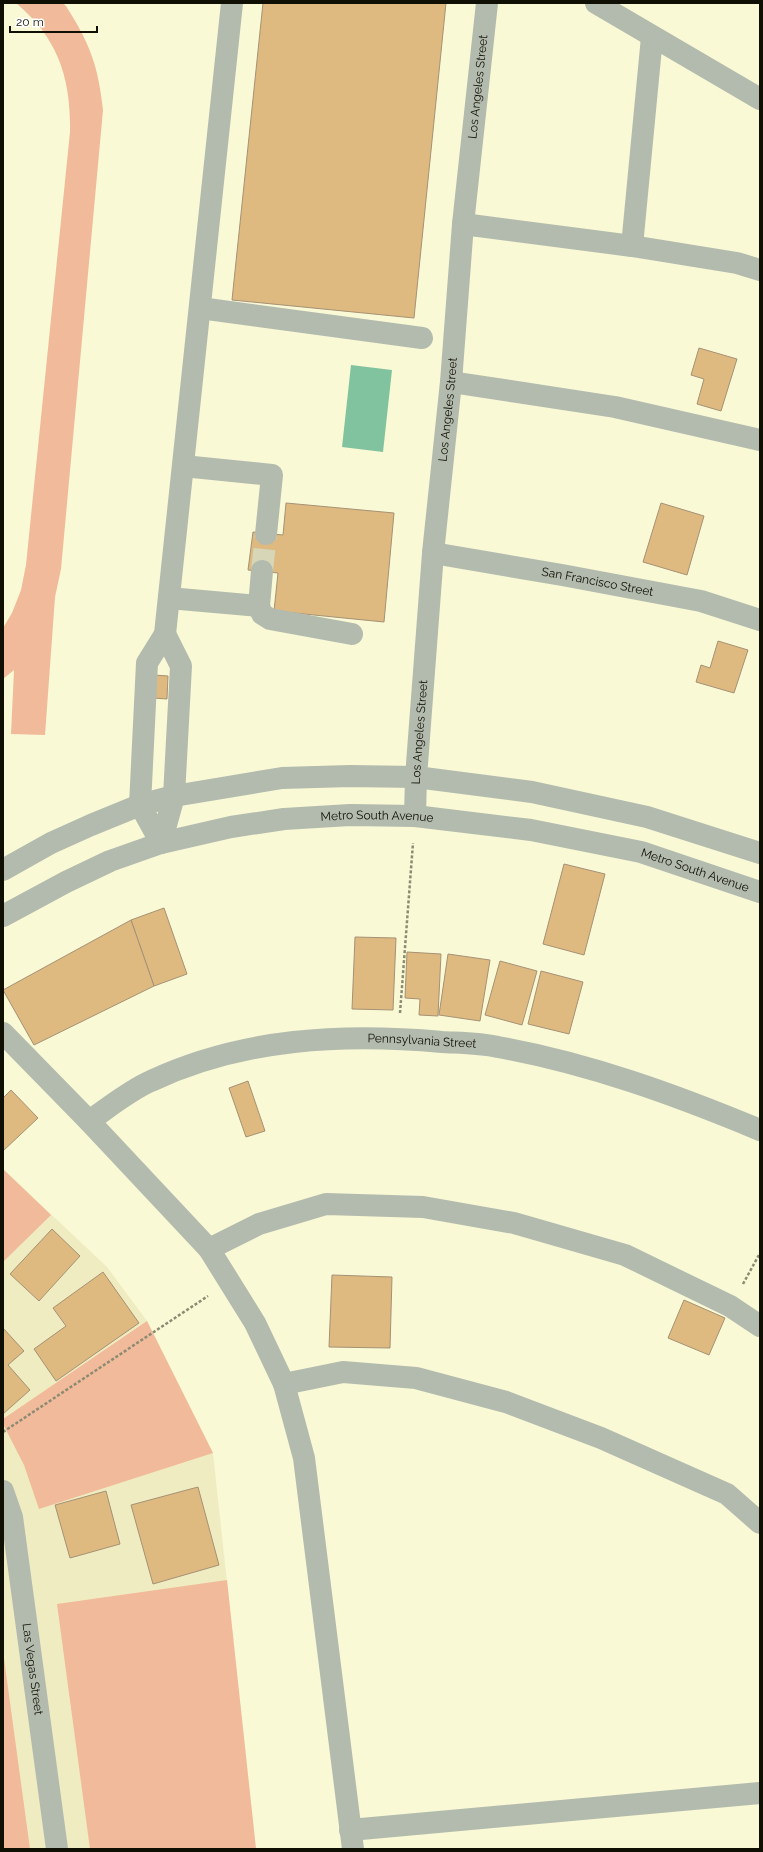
<svg xmlns="http://www.w3.org/2000/svg" width="763" height="1852" font-family="Raleway,sans-serif">
	<style>
		.built { fill: #efecc1 }
		.green { fill: #f1ba9a }
		.water { fill: #81c39e }
		.building { fill: #deb980; stroke: #a59275 }
		.lines { fill: none; stroke-linecap: round; stroke-linejoin: round }
		.minor-tunnel { stroke: #d7d6b6; stroke-width: 22; stroke-dasharray: 22 11; stroke-linecap: butt }
		.path { stroke: #8b8a72; stroke-width: 2.5; stroke-dasharray: 3 2; stroke-linecap: butt }
		.minor { stroke: #b3bbae; stroke-width: 22 }
		.labels { text-anchor: middle; stroke-width: 3.5; stroke-linejoin: round; paint-order: stroke }
		.street-label { font-size: 12px; fill: #100f04; stroke: #fff }
	</style>
	<rect width="100%" height="100%" fill="#faf9d5"/>
	<polygon class="built" points="3,1169 107,1267 147,1321 213,1453 256,1849 3,1849"/>
	<g class="green">
		<path d="M16 3H63L66 6C90 44 98 65 103 110L61 569 55 597 45 735 11 734 14 670 3 679V628L12 613 21 590 26 565 70 132C71 78 58 38 16 3Z"/>
		<polygon points="3,1169 51,1215 3,1262"/>
		<polygon points="147,1321 213,1453 39,1509 24,1465 3,1424 3,1419"/>
		<polygon points="227,1580 256,1849 90,1849 57,1604"/>
		<polygon points="3,1651 30,1849 3,1849"/>
	</g>
	<polygon class="water" points="351,365 392,370 383,452 342,447"/>
	<g class="building">
		<polygon points="263,3 446,3 414,318 232,300"/>
		<polygon points="699,348 737,359 721,411 697,404 704,379 691,375"/>
		<polygon points="286,503 394,513 384,622 274,611 278,573 248,570 253,532 283,535"/>
		<polygon points="661,503 704,516 687,575 643,562"/>
		<polygon points="718,641 748,650 734,693 696,682 701,665 710,668"/>
		<polygon points="154,675 168,676 167,699 153,698"/>
		<polygon points="564,864 605,874 584,955 543,944"/>
		<polygon points="164,908 187,974 154,986 131,920"/>
		<polygon points="131,920 154,986 34,1045 3,990"/>
		<polygon points="355,937 396,938 393,1010 352,1009"/>
		<polygon points="407,952 441,954 438,1016 419,1015 420,999 405,998"/>
		<polygon points="448,954 490,960 480,1021 439,1015"/>
		<polygon points="500,961 537,971 522,1025 485,1015"/>
		<polygon points="541,971 583,982 569,1034 528,1024"/>
		<polygon points="248,1081 265,1131 246,1137 229,1088"/>
		<polygon points="11,1090 38,1118 3,1151 3,1098"/>
		<polygon points="52,1229 80,1256 39,1301 10,1274"/>
		<polygon points="103,1272 139,1323 56,1381 34,1349 66,1326 53,1308"/>
		<polygon points="332,1275 392,1277 390,1348 329,1347"/>
		<polygon points="684,1300 725,1318 709,1355 668,1338"/>
		<polygon points="3,1328 24,1351 8,1365 30,1390 3,1414"/>
		<polygon points="198,1487 219,1565 153,1584 131,1505"/>
		<polygon points="106,1491 120,1544 70,1558 55,1505"/>
	</g>
	<g class="lines">
		<polyline class="minor-tunnel" points="262,571 266,534"/>
		<g class="path">
			<polyline points="400,1013 413,843"/>
			<polyline points="743,1284 760,1253"/>
			<polyline points="3,1432 208,1296"/>
		</g>
		<g class="minor">
			<polyline points="596,3 760,99"/>
			<polyline points="463,224 632,246 737,263 760,270"/>
			<polyline points="632,246 652,37"/>
			<polyline points="200,308 422,338"/>
			<polyline points="451,382 615,407 760,440"/>
			<polyline points="183,466 272,475 266,534"/>
			<path id="s1" d="M433 553 562 575 701 601 760 620"/>
			<polyline points="169,598 259,606 262,571"/>
			<polyline points="259,606 262,614 270,619 352,634"/>
			<path id="s2" d="M415 816 416 777 433 553 451 382 463 224 487 3"/>
			<polyline points="161,843 140,805 147,663 165,634 232,3"/>
			<polyline points="161,843 174,796 181,666 165,634"/>
			<polyline points="3,870 51,843 91,825 140,805 174,796 282,778 350,776 416,777 532,792 647,817 760,853"/>
			<path id="s3" d="M3 916 66 882 110 861 161 843 231 827 284 819 350 815 415 816 531 830 641 852 760 892"/>
			<polyline points="3,1033 89,1121 209,1249 255,1323 284,1384 304,1458 353,1849"/>
			<path id="s4" d="M89 1121C108 1108 130 1090 151 1081 243 1038 343 1033 442 1042 460 1043 480 1043 498 1047 588 1063 676 1095 760 1130"/>
			<polyline points="209,1249 259,1224 326,1204 423,1207 514,1223 625,1255 730,1306 760,1326"/>
			<polyline points="284,1384 343,1372 416,1378 506,1402 601,1438 727,1494 760,1523"/>
			<path id="s5" d="M3 1491 12 1517 57 1849"/>
			<polyline points="350,1830 760,1793"/>
		</g>
	</g>
	<g class="labels">
		<g class="street-label">
			<text dy="4" stroke="none"><textPath href="#s2" startOffset="732">Los Angeles Street</textPath></text>
			<text dy="4" stroke="none"><textPath href="#s2" startOffset="408">Los Angeles Street</textPath></text>
			<text dy="4" stroke="none"><textPath href="#s1" startOffset="167">San Francisco Street</textPath></text>
			<text dy="4" stroke="none"><textPath href="#s2" startOffset="84">Los Angeles Street</textPath></text>
			<text dy="4" stroke="none"><textPath href="#s3" startOffset="393">Metro South Avenue</textPath></text>
			<text dy="4" stroke="none"><textPath href="#s3" startOffset="717">Metro South Avenue</textPath></text>
			<text dy="4" stroke="none"><textPath href="#s4" startOffset="351">Pennsylvania Street</textPath></text>
			<text dy="4" stroke="none"><textPath href="#s5" startOffset="181">Las Vegas Street</textPath></text>
		</g>
	</g>
	<rect width="763" height="1852" fill="none" stroke="#100f04" stroke-width="8"/>
	<path d="M10 26v6h87v-6" fill="none" stroke="#100f04" stroke-width="2"/>
	<text x="16" y="26" font-size="12" fill="#100f04" stroke="#ffffff" stroke-width="3" paint-order="stroke">20 m</text>
</svg>
